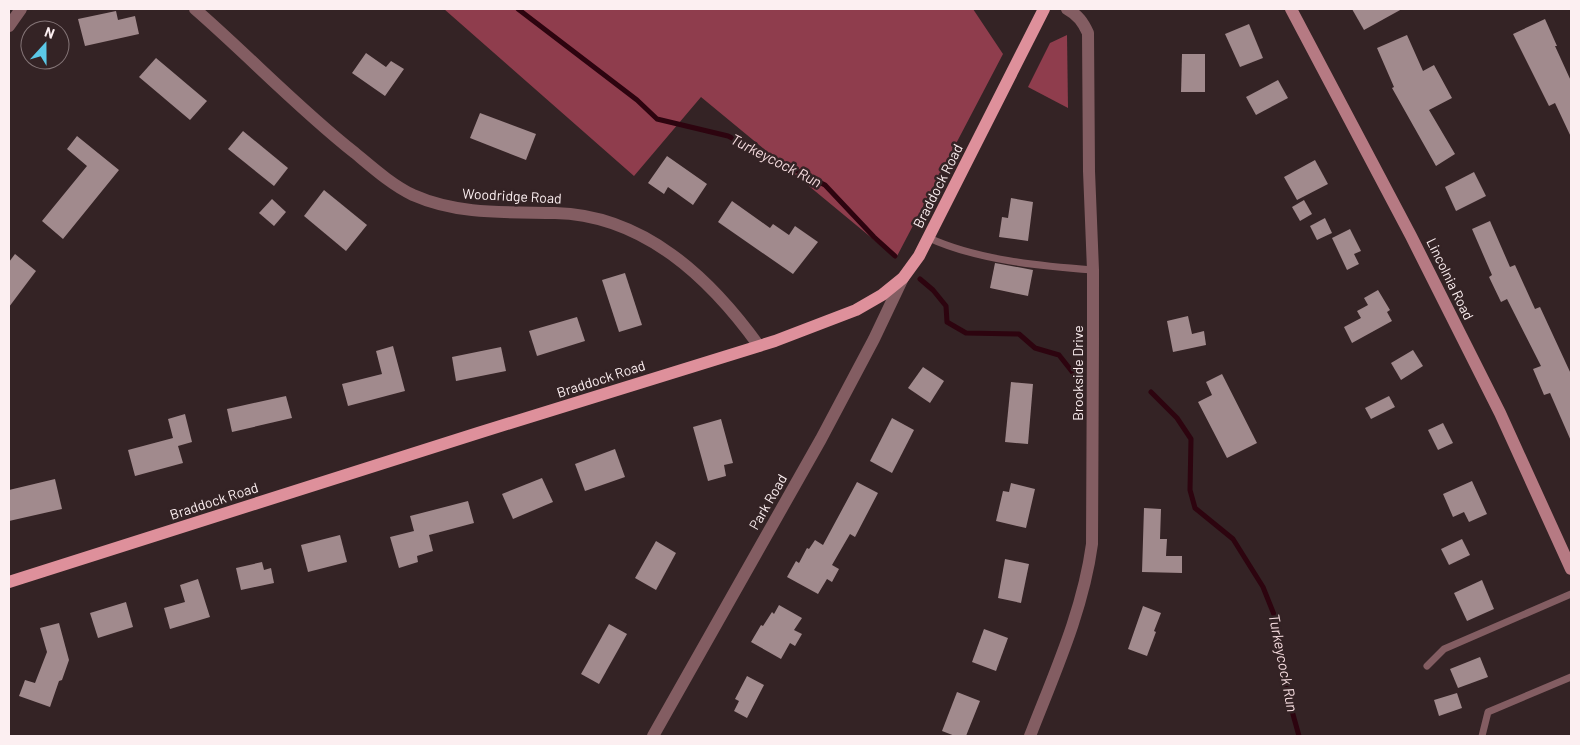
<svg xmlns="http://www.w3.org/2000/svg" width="1580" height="745" font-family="Barlow,sans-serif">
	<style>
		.forest { fill: #8f3d4d }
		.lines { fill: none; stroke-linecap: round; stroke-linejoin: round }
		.stream { stroke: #2d040f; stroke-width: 5 }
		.building { fill: #a18a8d }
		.service { stroke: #835d62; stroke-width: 7 }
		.minor { stroke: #835d62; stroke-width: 12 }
		.tertiary { stroke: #835d62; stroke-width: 12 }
		.secondary { stroke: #b67a83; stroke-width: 12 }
		.primary { stroke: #de909b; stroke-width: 12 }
		.labels { text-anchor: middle; stroke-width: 5; stroke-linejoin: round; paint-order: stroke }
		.street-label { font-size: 14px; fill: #fceff1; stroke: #342325 }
		.water-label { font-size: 15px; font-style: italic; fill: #f6dcdf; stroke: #342325 }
	</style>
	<rect width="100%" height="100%" fill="#342325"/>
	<g class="forest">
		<polygon points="444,9 973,9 1003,54 896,258 701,97 634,176"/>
		<polygon points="1067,35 1068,108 1028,87 1050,43"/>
	</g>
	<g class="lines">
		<g class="stream">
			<polyline points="518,9 637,100 657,119 728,136 825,185 874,237 895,256"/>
			<polyline points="920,279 933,290 946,306 947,322 966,333 1019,334 1035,348 1059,355 1081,383"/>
			<polyline points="1151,392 1177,418 1191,439 1190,490 1195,508 1233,539 1263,587 1277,622 1281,659 1289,700 1299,736"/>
		</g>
	</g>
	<g class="building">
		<polygon points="1352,9 1402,9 1364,30"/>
		<polygon points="116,11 118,20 135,16 139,34 85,46 78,19"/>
		<polygon points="1545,19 1557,46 1555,46 1571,81 1571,137 1555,103 1549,106 1513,34"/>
		<polygon points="1249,24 1263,58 1240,67 1225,34"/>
		<polygon points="1407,35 1423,71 1434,65 1452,98 1429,110 1455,154 1436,166 1392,88 1394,87 1377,48"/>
		<polygon points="366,53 386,67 391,61 404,69 385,96 352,73"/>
		<polygon points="1182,54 1205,54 1205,92 1181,92"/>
		<polygon points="156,58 207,101 190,120 139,77"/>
		<polygon points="1278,80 1288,98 1256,115 1246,97"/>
		<polygon points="480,113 536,134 526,160 470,138"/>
		<polygon points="243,131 288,168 274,186 228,149"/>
		<polygon points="77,136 119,170 63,239 42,221 87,166 67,149"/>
		<polygon points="667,156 707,184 693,205 668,187 664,194 648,183"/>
		<polygon points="1315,160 1328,184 1297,200 1284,177"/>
		<polygon points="1474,172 1486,196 1456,211 1445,187"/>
		<polygon points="324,190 367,225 346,251 304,216"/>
		<polygon points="1011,198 1033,202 1028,241 999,237 1002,217 1008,218"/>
		<polygon points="272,199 286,212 274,226 259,213"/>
		<polygon points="1304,200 1312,214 1300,221 1292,207"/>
		<polygon points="732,201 770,228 773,224 789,235 795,226 818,242 793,274 718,222"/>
		<polygon points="1325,218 1332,233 1317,240 1310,226"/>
		<polygon points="1490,221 1510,267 1515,265 1535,309 1540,307 1571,374 1571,441 1550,393 1544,395 1533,369 1541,366 1507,299 1501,302 1489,277 1492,275 1472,229"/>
		<polygon points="1350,229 1361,251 1354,254 1359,264 1347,270 1332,238"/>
		<polygon points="15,254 36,271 9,307 9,262"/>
		<polygon points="995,263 1033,270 1028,296 990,288"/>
		<polygon points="625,273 642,325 619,332 602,280"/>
		<polygon points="1378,290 1390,310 1387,312 1392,321 1352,343 1344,327 1361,318 1357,311 1368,305 1364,298"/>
		<polygon points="1188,316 1192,334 1204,331 1206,345 1173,352 1167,321"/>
		<polygon points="577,317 585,341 537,356 529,331"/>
		<polygon points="393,346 405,391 348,406 342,384 382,374 376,351"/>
		<polygon points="501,347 506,371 456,381 452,357"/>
		<polygon points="1413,350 1423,366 1401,380 1391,363"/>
		<polygon points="923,367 944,381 930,403 908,388"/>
		<polygon points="1222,374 1257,443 1227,458 1198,402 1212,395 1206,382"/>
		<polygon points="1011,382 1033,384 1028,444 1005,442"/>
		<polygon points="286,396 292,418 232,432 227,409"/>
		<polygon points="1389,396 1395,407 1371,419 1365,408"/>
		<polygon points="185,414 192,442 178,446 183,463 135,476 128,450 173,438 168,419"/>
		<polygon points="892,418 914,430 892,473 870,461"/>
		<polygon points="721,419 733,463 724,465 726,476 708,481 693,427"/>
		<polygon points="1443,423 1453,443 1438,450 1428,430"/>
		<polygon points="615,449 625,477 585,491 575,464"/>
		<polygon points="542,478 553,502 513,519 502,494"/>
		<polygon points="55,479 62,509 9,521 9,490"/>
		<polygon points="1472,481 1487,514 1469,522 1464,512 1453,517 1443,494"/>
		<polygon points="857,482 878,493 855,537 850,534 832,565 839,569 832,582 827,579 818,594 787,577 796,561 799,563 807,548 809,549 815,540 823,545"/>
		<polygon points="1011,483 1035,489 1026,528 996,521 1003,491 1009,492"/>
		<polygon points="468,501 474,523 429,535 433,551 417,556 418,562 399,568 390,537 414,531 410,516"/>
		<polygon points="1144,508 1161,509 1160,539 1167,539 1166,556 1182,556 1182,573 1142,572"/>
		<polygon points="340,535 347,562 308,572 301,545"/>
		<polygon points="1462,539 1470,555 1449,565 1441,549"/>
		<polygon points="656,541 676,553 656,590 635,578"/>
		<polygon points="1005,559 1029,564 1021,603 998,598"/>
		<polygon points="262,562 264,570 271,568 274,583 241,590 236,568"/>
		<polygon points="198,579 210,617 170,629 164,608 185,602 180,585"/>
		<polygon points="1482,580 1494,609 1467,621 1454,593"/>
		<polygon points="126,602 133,627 98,638 90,613"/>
		<polygon points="779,605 802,618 794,630 802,634 795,646 790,643 781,659 751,642 761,625 763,626 772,612 774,614"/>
		<polygon points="1143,606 1161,613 1154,631 1156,632 1147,656 1128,649"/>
		<polygon points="59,623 69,660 62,680 59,681 50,707 19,696 25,680 35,683 47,652 40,628"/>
		<polygon points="609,624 627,634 599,684 581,674"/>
		<polygon points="984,629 1008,638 996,671 972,662"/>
		<polygon points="1480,657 1488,677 1458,688 1450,669"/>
		<polygon points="747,676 764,685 747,718 734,711 739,701 735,699"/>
		<polygon points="957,692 980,701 966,736 955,736 942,731"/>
		<polygon points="1457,693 1462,708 1439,716 1434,700"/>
	</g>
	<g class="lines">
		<g class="service">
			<path d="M929 238C977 260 1040 266 1093 270"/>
			<polyline points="1427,666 1444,649 1571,594"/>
			<polyline points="1482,736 1488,712 1571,677"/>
		</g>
		<g class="minor">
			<path d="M195 9C249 56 299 109 355 153 373 168 392 185 413 195 458 215 507 212 555 213 644 215 710 278 759 346"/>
			<polyline points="9,26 21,9"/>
			<polyline points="653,736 821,439 874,339 903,278"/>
		</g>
		<path class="tertiary" d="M1030 736C1054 674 1083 611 1092 544L1093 338V270L1089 171 1088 33C1083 22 1078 15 1067 9"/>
		<polyline class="secondary" points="1291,9 1411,236 1500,413 1571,569"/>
		<polyline class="primary" points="9,582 478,433 775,341 856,310 882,295 903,278 919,256 1044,9"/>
	</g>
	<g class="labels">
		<g class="street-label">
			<text transform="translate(938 186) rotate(-63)" y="5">Braddock Road</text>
			<text transform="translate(512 196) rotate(3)" y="5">Woodridge Road</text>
			<text transform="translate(1450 279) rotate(64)" y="5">Lincolnia Road</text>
			<text transform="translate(1078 373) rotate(-90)" y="5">Brookside Drive</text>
			<text transform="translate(601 379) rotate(-18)" y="5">Braddock Road</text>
			<text transform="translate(214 501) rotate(-18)" y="5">Braddock Road</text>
			<text transform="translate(768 502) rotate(-60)" y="5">Park Road</text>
		</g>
		<g class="water-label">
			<text transform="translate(776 161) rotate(27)" y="5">Turkeycock Run</text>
			<text transform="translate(1283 663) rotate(79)" y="5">Turkeycock Run</text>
		</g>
	</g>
	<rect width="1580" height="745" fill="none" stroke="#fceff1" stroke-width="20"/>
	<g transform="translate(45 45) rotate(21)"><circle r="24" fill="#342325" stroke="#847577"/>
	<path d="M0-4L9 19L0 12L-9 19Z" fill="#5bc8e7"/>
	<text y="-8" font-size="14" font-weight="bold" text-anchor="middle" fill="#fceff1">N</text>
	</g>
</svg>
